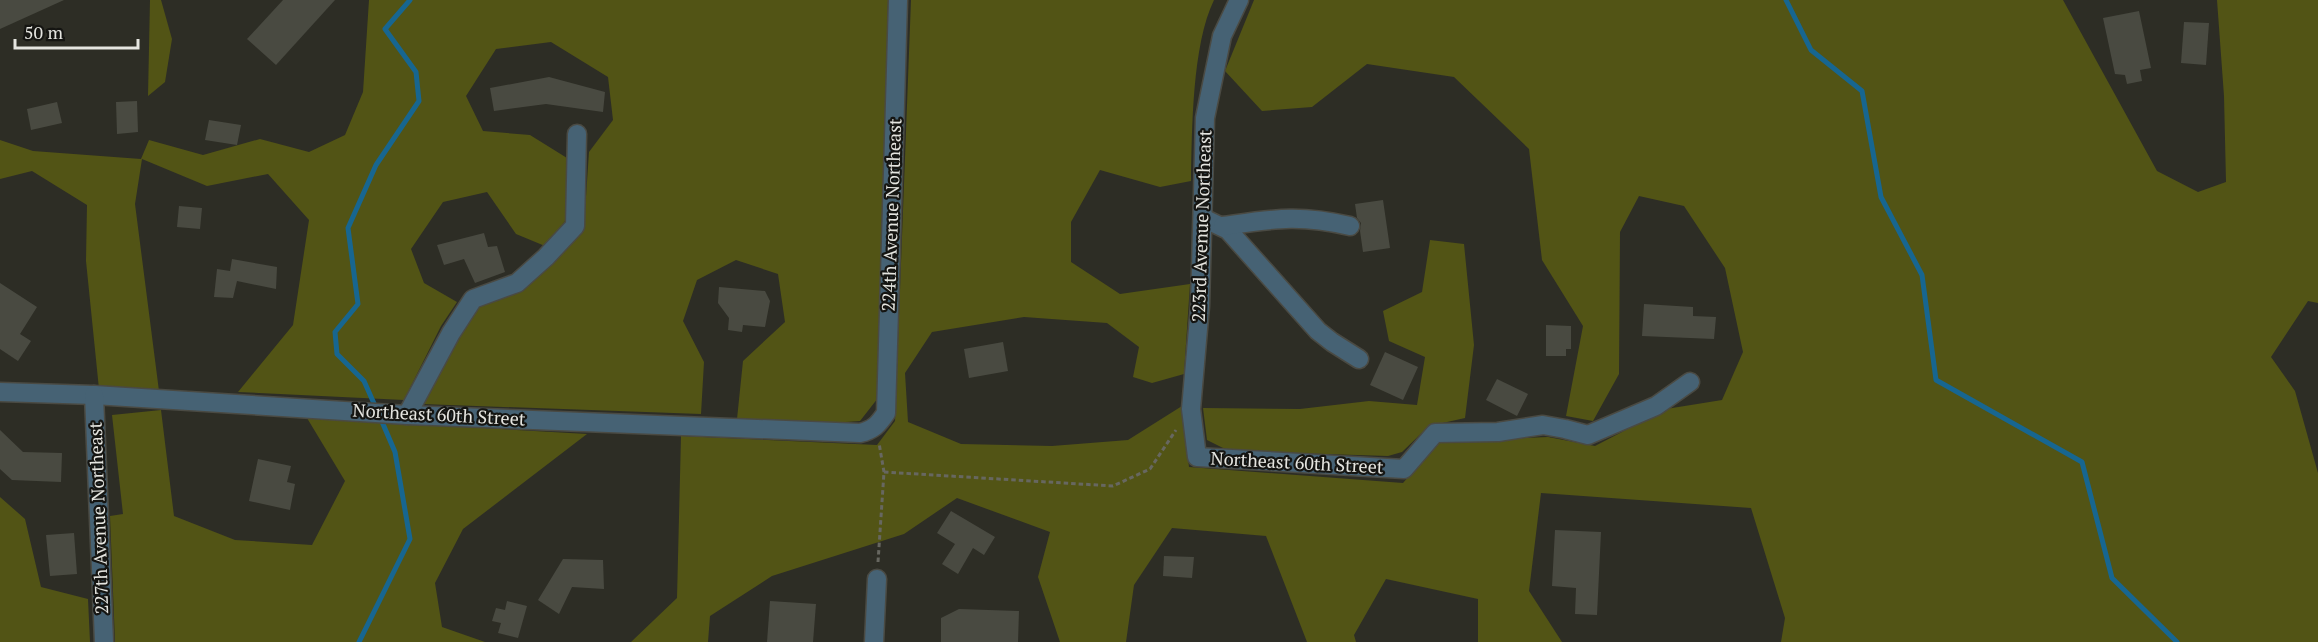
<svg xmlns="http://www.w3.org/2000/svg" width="2318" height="642" font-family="'PT Serif',serif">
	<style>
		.green { fill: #525415 }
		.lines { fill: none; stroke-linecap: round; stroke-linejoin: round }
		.stream { stroke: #176690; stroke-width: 5 }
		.building { fill: #494a41 }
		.minor-casing { stroke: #4a4a43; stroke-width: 21 }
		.path { stroke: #676760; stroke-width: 3; stroke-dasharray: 4.5 3; stroke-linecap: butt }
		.minor { stroke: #466274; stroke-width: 18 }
		.labels { text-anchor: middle; stroke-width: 4.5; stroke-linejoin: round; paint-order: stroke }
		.street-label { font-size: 18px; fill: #e5e5e0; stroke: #151512 }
	</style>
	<rect width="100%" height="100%" fill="#2d2d25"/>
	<g class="green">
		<polygon points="150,0 161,0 172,39 165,82 148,96"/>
		<polygon points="369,0 888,0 878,398 860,421 831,423 737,419 743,361 785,322 778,274 736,260 697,280 683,321 704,362 701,414 422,404 461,332 479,303 584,226 589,152 613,120 608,77 551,42 496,49 466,96 483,131 530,135 567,158 566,220 545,246 516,234 487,192 443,202 411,249 424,283 457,302 441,326 404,400 238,392 293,325 309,220 268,174 207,186 142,159 135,204 159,391 99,389 86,261 87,205 32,171 0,179 0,140 33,151 141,159 149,140 203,155 260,139 309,152 345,135 363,92"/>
		<path d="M911 0H1214C1192 45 1192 130 1191 181L1160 187 1100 170 1071 222V262L1120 294 1190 284 1184 374 1152 383 1133 377 1139 347 1107 323 1024 317 932 332 905 373 908 422 961 444 1052 446 1128 440 1182 406 1189 467 1403 483 1439 442 1548 437 1595 446 1666 409 1722 400 1743 352 1725 268 1684 206 1639 196 1620 232 1619 374 1593 421 1566 416 1583 326 1542 260 1529 149 1454 77 1367 64 1312 107 1262 111 1225 71 1254 0H2063L2157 171 2198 192 2226 182 2224 96 2217 0H2318V303L2308 301 2271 357 2295 391 2318 473V642H1781L1785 618 1751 508 1541 493 1529 591 1562 642H1478V599L1386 579 1354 635 1356 642H1307L1266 536 1172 528 1134 585 1126 642H1060L1038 577 1050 532 957 498 904 534 772 576 710 616 708 642H631L677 598 681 436 877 445 895 421Z"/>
		<polygon points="1430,240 1464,244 1474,345 1465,418 1429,426 1402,452 1388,456 1229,451 1207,440 1203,408 1300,409 1369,401 1417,405 1425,357 1389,341 1383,311 1422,292"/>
		<polygon points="161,410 174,516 235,540 312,545 345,481 307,418 587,434 463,529 435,583 442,627 485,642 115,642 110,516 123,514 112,415"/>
		<polygon points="0,497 25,519 41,587 88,599 90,642 0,642"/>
	</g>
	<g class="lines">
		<g class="stream">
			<polyline points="1786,0 1811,50 1862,91 1881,197 1922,275 1936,380 2082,462 2112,578 2177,642"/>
			<polyline points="376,408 364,381 337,354 335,332 358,304 348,228 376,165 419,101 416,72 385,29 410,0"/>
			<polyline points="359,642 410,539 395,452 380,417"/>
		</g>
	</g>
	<g class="building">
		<polygon points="0,0 64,0 0,29"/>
		<polygon points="283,0 335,0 276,65 247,39"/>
		<polygon points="2139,11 2151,68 2140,70 2142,81 2127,84 2125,75 2115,74 2103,18"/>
		<polygon points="2184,22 2209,23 2206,65 2181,63"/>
		<polygon points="549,77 605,92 603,112 546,104 494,111 490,88"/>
		<polygon points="137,101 138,132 117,134 116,102"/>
		<polygon points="57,102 62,123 31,130 27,109"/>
		<polygon points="209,120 241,125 237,145 205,140"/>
		<polygon points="1383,200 1390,248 1363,252 1360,231 1361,223 1357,218 1355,204"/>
		<polygon points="179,206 202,208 200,229 177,227"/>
		<polygon points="484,233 488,247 497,246 505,272 475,283 464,259 444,265 437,245"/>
		<polygon points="232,259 277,267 276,289 237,281 233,298 214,297 217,269 230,271"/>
		<polygon points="0,283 37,307 20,334 31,341 18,361 0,349"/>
		<polygon points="719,287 765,291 770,301 765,327 743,325 742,332 728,330 729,318 718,303"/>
		<polygon points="1644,304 1693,307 1693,316 1716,317 1714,339 1642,336"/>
		<polygon points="1546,325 1571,326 1571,349 1566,349 1566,356 1546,356"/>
		<polygon points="1003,342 1008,371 969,378 964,349"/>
		<polygon points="1385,352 1418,367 1403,400 1370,385"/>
		<polygon points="1497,379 1528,394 1517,416 1486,400"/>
		<polygon points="0,430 23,452 62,453 61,482 12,480 0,469"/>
		<polygon points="258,459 291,466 287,482 295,484 290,510 249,501"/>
		<polygon points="951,511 995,537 984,555 973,548 958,574 942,564 955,544 937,533"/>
		<polygon points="1555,530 1601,532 1597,615 1575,614 1576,588 1552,586"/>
		<polygon points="74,533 77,574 50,576 46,535"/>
		<polygon points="1164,556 1194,557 1192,578 1163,576"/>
		<polygon points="563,559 603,560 604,589 572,587 559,614 538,600"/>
		<polygon points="507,601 527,606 518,638 498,633 501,623 492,621 496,608 505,610"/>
		<polygon points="770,601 816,604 813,642 767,642"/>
		<polygon points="959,609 1019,611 1018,642 941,642 941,618"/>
	</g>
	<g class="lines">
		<defs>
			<g id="minor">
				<polyline points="1239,0 1222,36 1205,118 1200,306 1191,409 1197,457 1404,469 1435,433 1498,432 1543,425 1565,429 1588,435 1656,406 1690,382"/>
				<polyline points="1203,218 1228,230 1318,331 1332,342 1359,359"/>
				<path d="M1223 226C1274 219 1298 214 1350 226"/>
				<path d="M0 392 94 395 407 415 860 433C873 430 878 425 886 413L898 0"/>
				<polyline points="94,395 104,642"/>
				<polyline points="407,415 451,333 473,299 517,283 546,257 575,226 577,134"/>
				<polyline points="874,642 877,579"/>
			</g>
		</defs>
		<use href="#minor" class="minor-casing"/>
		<g class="path">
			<polyline points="884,472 1113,486 1150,469 1176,430"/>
			<polyline points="878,562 884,472 879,443"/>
		</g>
		<use href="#minor" class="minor"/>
	</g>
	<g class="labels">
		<g class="street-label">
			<text transform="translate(892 215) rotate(-88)" y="6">224th Avenue Northeast</text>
			<text transform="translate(1202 226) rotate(-88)" y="6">223rd Avenue Northeast</text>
			<text transform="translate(439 415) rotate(3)" y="6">Northeast 60th Street</text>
			<text transform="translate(1297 463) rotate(3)" y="6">Northeast 60th Street</text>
			<text transform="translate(99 518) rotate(-92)" y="6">227th Avenue Northeast</text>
		</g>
	</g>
	<path d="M15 39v9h123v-9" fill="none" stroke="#e5e5e0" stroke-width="3"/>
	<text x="24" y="39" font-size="18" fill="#e5e5e0" stroke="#151512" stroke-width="4.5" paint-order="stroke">50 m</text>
</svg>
